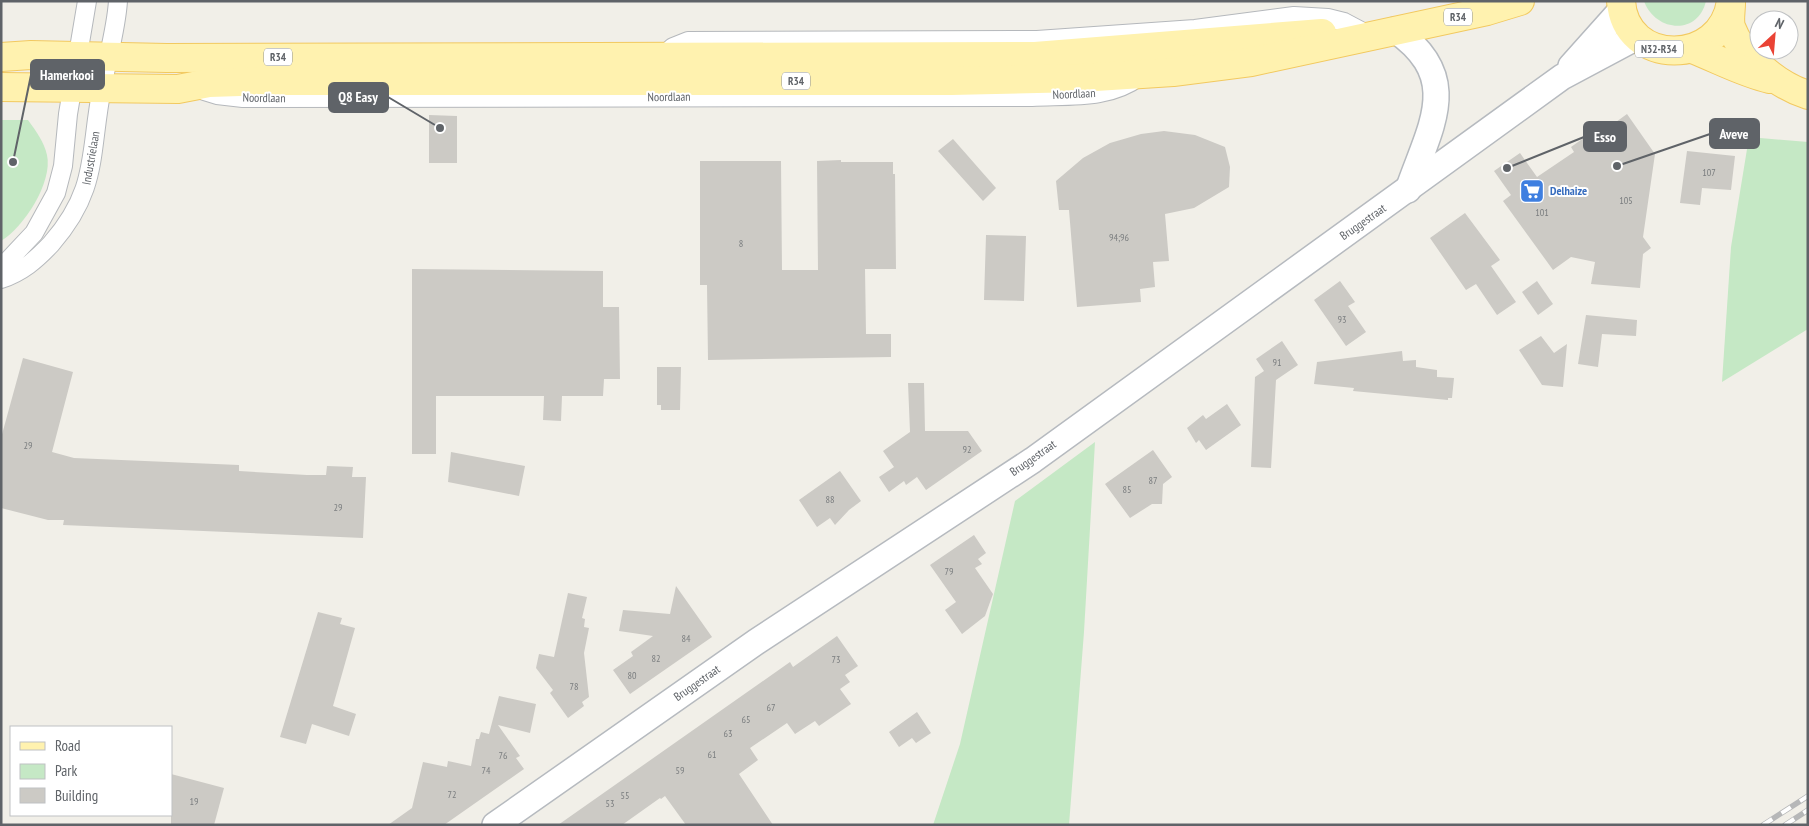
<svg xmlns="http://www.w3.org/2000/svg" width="1809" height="826" font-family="'PT Sans Narrow',sans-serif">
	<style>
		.green { fill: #c5e8c5 }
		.building { fill: #cccac5 }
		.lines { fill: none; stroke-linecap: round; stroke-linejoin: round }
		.street-casing { stroke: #b5b8bc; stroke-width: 20 }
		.secondary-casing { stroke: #b6babf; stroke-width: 28 }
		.primary-casing { stroke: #f2c960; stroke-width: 30 }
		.street { stroke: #fff; stroke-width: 18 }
		.secondary { stroke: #fff; stroke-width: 25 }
		.primary { stroke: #fff2af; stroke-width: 28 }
		.rail-casing { stroke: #b6b7b8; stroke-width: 5.5 }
		.rail { stroke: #fff; stroke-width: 4; stroke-dasharray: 11; stroke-linecap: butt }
		.labels { text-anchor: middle; stroke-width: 4; stroke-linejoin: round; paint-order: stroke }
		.number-label { font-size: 10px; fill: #7a7d7f }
		.shield { fill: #fff; stroke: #8f9295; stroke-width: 1 }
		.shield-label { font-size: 11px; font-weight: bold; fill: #5f6368 }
		.street-label { font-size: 12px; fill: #5f6368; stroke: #fff }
		.shop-label { font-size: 12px; font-weight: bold; fill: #366cbe; stroke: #fff; text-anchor: start }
		.leader { fill: none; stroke: #5f6368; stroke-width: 2 }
		.callout-dot { fill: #5f6368; stroke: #fff; stroke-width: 2 }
		.callout { fill: #5f6368; stroke: #5f6368; stroke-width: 2 }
		.callout-label { font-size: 14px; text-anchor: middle; font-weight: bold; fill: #fff }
	</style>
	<rect width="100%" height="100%" fill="#f1efe8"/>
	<g class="green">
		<path d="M1644 1H1706C1698 36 1655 32 1644 1Z"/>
		<path d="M1 120H28C36 131 44 142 47 155 53 182 24 227 1 241Z"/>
		<polygon points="1749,137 1808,142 1808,329 1722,382 1731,247"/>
		<polygon points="1095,442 1084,632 1069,825 933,825 960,744 1015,501"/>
	</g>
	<g class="building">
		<polygon points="1627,114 1655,154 1643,237 1651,248 1643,254 1640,288 1591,284 1595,262 1571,257 1553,270 1503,201 1511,195 1494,171 1520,153 1537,177 1574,152 1571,147 1595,130 1598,135"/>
		<polygon points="429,115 457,116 457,163 429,163"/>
		<polygon points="1164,131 1195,135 1225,147 1230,167 1229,187 1194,208 1165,214 1169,261 1153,262 1155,287 1140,289 1141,302 1077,307 1069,210 1059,210 1056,181 1083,158 1110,143 1141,134"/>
		<polygon points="953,139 996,188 983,201 938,151"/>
		<polygon points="1687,151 1735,156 1731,190 1702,188 1700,205 1680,203"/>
		<polygon points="841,160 841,162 893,162 893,174 895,174 896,269 865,269 866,334 891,334 891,357 708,360 707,285 700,285 700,161 781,161 782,270 818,270 817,161"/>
		<polygon points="1465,213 1500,260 1491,266 1516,302 1497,315 1476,284 1466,290 1430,238"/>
		<polygon points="986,235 1026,236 1024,301 984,300"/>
		<polygon points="412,269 603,271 603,307 619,307 620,379 604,379 603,396 562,396 561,421 543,420 544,396 436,396 436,454 412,454"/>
		<polygon points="1340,281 1355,302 1348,306 1366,332 1346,346 1314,300"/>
		<polygon points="1537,281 1553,304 1538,315 1522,292"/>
		<polygon points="1586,315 1637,320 1636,336 1602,334 1598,367 1578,364"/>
		<polygon points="1541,336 1554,353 1567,344 1563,387 1542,385 1519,350"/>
		<polygon points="1282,341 1298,365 1276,380 1271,468 1251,467 1255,377 1264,371 1256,359"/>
		<polygon points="1402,351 1403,361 1416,360 1416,367 1437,370 1437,377 1454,378 1452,398 1448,398 1448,400 1353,391 1354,388 1314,384 1317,362"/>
		<polygon points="23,358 73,372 52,452 74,458 239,465 239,471 307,475 326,475 327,466 353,467 352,477 366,477 363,538 63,525 64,520 48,520 1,508 1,438"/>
		<polygon points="657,367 681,367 680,410 661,410 661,405 657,405"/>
		<polygon points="908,383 924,383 925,431 968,431 982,451 926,490 917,477 906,485 904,481 889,492 879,477 894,467 883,451 910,432"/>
		<polygon points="1227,404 1241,425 1206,450 1199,440 1196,443 1187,428 1203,415 1206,419"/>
		<polygon points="1153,450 1172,477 1163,484 1162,504 1152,504 1130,518 1105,484"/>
		<polygon points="451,452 525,466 519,496 448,482"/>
		<polygon points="840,471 861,501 849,510 835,525 830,518 817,527 799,500"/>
		<polygon points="974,535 986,553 978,559 982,564 975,568 993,594 985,616 962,634 945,610 956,602 930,565"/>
		<polygon points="676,586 712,637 630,694 613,670 633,656 631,652 653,636 619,631 623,610 670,614"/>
		<polygon points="568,593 587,597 582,618 585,619 584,627 589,628 584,653 589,697 582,702 584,706 568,718 550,693 553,690 536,668 539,654 554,657"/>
		<polygon points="318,612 342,618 340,624 355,628 333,706 356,714 349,736 312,724 306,744 280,737"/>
		<polygon points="837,636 858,666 845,675 850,682 840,689 851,704 819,726 815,721 795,734 787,723 750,748 758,760 739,774 773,825 686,825 665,796 661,799 660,798 622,825 558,825 790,662 793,667"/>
		<polygon points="499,696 536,704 530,733 498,725 520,756 516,758 524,769 444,825 388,825 412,808 423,762 447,767 448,761 471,766 476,739 479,739 481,732 489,734"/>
		<polygon points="917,712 931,733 916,743 912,738 899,747 889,732"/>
		<polygon points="171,774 224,788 214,825 171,825"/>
	</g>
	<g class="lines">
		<defs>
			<g id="street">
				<polyline points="664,55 673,47 688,41 1037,40 1195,29 1294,16 1328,18 1344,22 1361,31"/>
				<path d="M204 91 217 95 243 98 1032 97C1069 95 1109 100 1140 76"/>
				<polyline points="1,268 34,233 56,193 63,166 68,114 87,1"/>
				<path d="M1 279C22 272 36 260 51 244 99 189 89 154 102 88 107 59 116 31 118 1"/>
			</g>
			<g id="secondary">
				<path d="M1395 30C1464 78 1430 126 1408 190"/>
				<polyline points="1571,66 1622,9"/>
				<polyline points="495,825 756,642 1033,460 1562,77 1637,37"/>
			</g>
			<g id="primary">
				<path d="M1621 1C1625 67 1722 67 1731 1"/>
				<path d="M1731 3C1731 11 1729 20 1731 27 1741 56 1779 86 1808 95"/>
				<path d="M1692 49C1718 59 1743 73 1770 79"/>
				<polyline points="1,57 31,55 167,58 1035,56 1322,33"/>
				<polyline points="1,87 178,89 209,83 273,81 951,81 1080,78 1173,72 1251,62 1487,11 1520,1"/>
			</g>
		</defs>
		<use href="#street" class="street-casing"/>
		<use href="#secondary" class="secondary-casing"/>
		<use href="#primary" class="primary-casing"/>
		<use href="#street" class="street"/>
		<use href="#secondary" class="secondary"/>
		<use href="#primary" class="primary"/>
		<defs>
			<g id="rail">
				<polyline points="1763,825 1808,796"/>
				<polyline points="1785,825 1808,810"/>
			</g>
		</defs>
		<use href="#rail" class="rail-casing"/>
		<use href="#rail" class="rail"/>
	</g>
	<defs>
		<symbol id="supermarket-square" viewBox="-11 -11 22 22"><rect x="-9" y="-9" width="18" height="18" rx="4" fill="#3f7fe0" stroke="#fff"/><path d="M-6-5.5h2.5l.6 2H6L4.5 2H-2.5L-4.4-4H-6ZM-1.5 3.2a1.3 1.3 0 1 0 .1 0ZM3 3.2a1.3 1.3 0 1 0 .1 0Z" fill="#fff"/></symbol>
	</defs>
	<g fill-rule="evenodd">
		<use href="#supermarket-square" x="1518" y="177" width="28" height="28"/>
	</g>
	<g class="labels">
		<g class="number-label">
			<text x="1709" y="176">107</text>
			<text x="1626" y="204">105</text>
			<text x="1542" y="216">101</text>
			<text x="1119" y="241">94;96</text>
			<text x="741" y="247">8</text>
			<text x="1342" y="323">93</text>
			<text x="1277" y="366">91</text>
			<text x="28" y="449">29</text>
			<text x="967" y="453">92</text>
			<text x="1153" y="484">87</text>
			<text x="1127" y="493">85</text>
			<text x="830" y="503">88</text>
			<text x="338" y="511">29</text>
			<text x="949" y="575">79</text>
			<text x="686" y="642">84</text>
			<text x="656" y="662">82</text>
			<text x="836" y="663">73</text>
			<text x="632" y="679">80</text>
			<text x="574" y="690">78</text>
			<text x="771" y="711">67</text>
			<text x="746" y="723">65</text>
			<text x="728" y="737">63</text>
			<text x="712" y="758">61</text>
			<text x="503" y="759">76</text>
			<text x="486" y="774">74</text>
			<text x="680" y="774">59</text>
			<text x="452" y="798">72</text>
			<text x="625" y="799">55</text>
			<text x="194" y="805">19</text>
			<text x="610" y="807">53</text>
		</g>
		<g class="shield">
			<rect x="1444" y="8.5" width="28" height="17" rx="4"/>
			<rect x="1635" y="40.5" width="48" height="17" rx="4"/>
			<rect x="264" y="48.5" width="28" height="17" rx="4"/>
			<rect x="782" y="72.5" width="28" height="17" rx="4"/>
		</g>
		<g class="shield-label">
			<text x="1458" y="21">R34</text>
			<text x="1659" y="53">N32-R34</text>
			<text x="278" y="61">R34</text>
			<text x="796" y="85">R34</text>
		</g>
		<g class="street-label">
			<text transform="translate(1074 94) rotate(-3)" y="4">Noordlaan</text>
			<text transform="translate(669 97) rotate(-1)" y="4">Noordlaan</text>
			<text transform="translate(264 98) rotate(1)" y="4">Noordlaan</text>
			<text transform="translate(91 158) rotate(-80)" y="4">Industrielaan</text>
			<text transform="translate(1363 222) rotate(-35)" y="4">Bruggestraat</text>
			<text transform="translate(1033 458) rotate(-35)" y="4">Bruggestraat</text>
			<text transform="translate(697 683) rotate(-35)" y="4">Bruggestraat</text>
		</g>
		<g class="shop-label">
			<text x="1550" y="195">Delhaize</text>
		</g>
	</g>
	<path class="leader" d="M13 162L31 75M440 128L388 97M1617 166L1710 134M1507 168L1584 137"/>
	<g class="callout-dot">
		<circle cx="13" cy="162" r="5"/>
		<circle cx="440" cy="128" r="5"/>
		<circle cx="1617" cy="166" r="5"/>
		<circle cx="1507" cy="168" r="5"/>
	</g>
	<g class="callout">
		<rect x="31" y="60" width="73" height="29" rx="5"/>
		<rect x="329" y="83" width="59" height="29" rx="5"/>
		<rect x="1710" y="119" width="49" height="29" rx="5"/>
		<rect x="1584" y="122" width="42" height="29" rx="5"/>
	</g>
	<g class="callout-label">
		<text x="67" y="80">Hamerkooi</text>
		<text x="358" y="102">Q8 Easy</text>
		<text x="1734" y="139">Aveve</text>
		<text x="1605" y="142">Esso</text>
	</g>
	<rect width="1809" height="826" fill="none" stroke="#5f6368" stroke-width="5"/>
	<rect x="10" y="726" width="162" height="90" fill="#ffffff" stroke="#bfc1c3"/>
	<rect x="20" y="742" width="25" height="8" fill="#fff2af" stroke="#bfc1c3"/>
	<text x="55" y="751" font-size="15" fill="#5f6368">Road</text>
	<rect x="20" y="764" width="25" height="15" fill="#c5e8c5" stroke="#bfc1c3"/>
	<text x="55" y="776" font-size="15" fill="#5f6368">Park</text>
	<rect x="20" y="788" width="25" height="15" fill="#cccac5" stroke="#bfc1c3"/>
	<text x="55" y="801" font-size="15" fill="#5f6368">Building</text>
	<g transform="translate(1774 35) rotate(26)"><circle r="24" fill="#ffffff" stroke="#bfc1c3"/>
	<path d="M0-4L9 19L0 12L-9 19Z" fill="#ea4335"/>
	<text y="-8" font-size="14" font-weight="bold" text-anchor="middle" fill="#5f6368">N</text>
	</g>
</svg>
